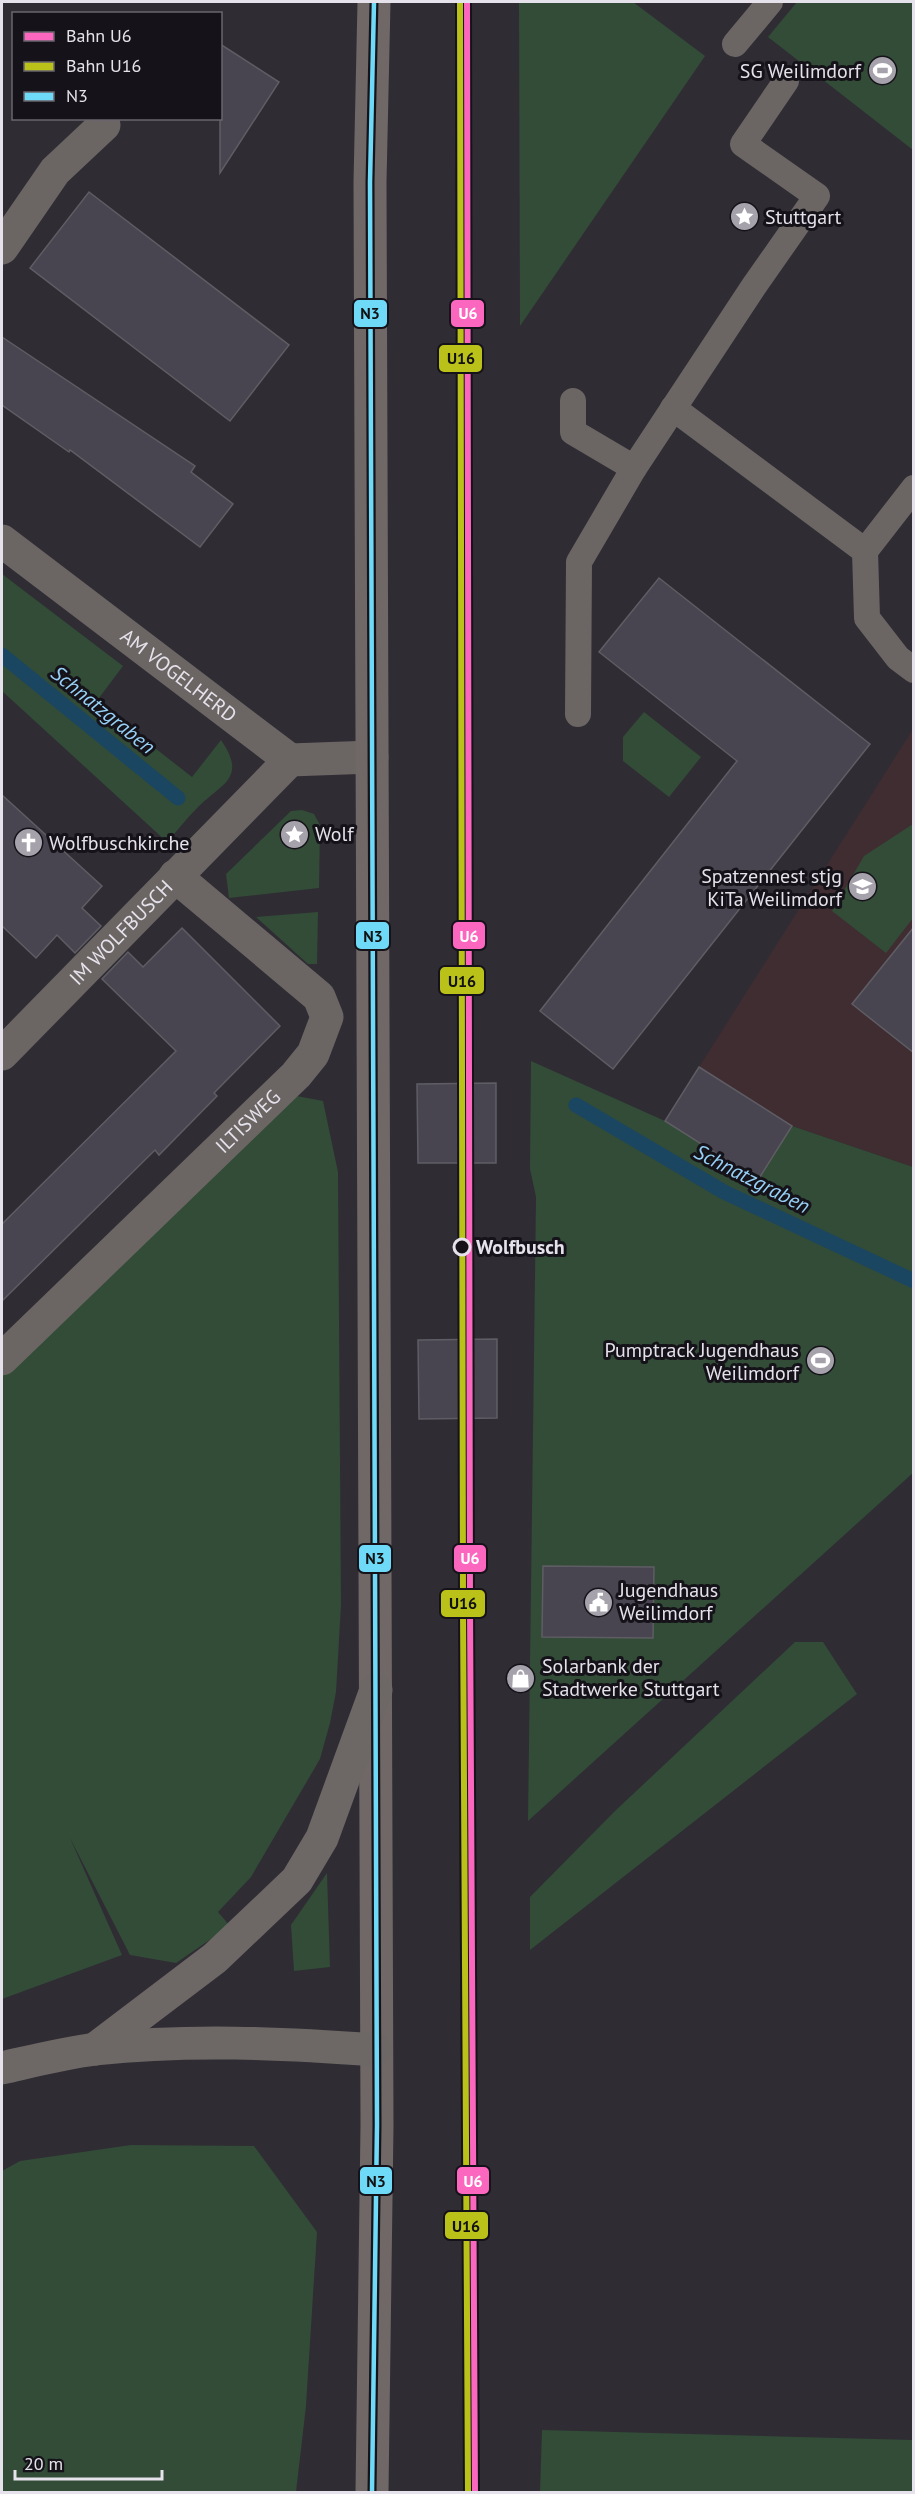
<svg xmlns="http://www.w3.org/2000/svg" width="915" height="2494" font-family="'PT Sans',sans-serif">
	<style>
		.education { fill: #3f2d31 }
		.green { fill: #324c37 }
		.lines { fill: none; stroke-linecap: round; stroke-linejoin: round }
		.stream { stroke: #1b4661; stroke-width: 15 }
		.building { fill: #494550; stroke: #5f5d64; stroke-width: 1.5 }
		.service { stroke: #6b6663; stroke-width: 26 }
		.minor { stroke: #6b6663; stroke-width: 33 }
		.secondary { stroke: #6f6866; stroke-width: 33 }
		.primary { stroke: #6d6865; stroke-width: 33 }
		.bus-1-casing { stroke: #151319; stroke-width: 9 }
		.bus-1 { stroke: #6fdaf8; stroke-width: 4.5 }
		.rail-1-casing { stroke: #151319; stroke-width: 10 }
		.rail-2-casing { stroke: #151319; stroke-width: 10 }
		.rail-1 { stroke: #fb66be; stroke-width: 6 }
		.rail-2 { stroke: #bac219; stroke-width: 6 }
		.stop-dot { fill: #151319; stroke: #e6e2ec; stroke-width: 3 }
		.labels { text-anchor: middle; stroke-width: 6; stroke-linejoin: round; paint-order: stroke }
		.poi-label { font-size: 20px; fill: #e6e2ec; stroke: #151319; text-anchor: start }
		.street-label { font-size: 20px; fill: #e6e2ec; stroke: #151319 }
		.stop-label { font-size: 20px; font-weight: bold; fill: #e6e2ec; stroke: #151319; text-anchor: start }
		.water-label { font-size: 21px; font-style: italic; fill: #96d0f6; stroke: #151319 }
		.line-badge { stroke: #151319; stroke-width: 2 }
		.badge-label { font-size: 16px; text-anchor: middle; font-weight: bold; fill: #fff }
		.pale-badge-label { font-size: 16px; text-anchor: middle; font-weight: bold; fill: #111 }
	</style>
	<rect width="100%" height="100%" fill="#2f2c34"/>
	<polygon class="education" points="913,729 913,1167 792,1126 699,1067"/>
	<g class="green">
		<polygon points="519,2 633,2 705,56 520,326"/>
		<polygon points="797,2 913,2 913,150 768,37"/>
		<path d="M2 574 123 666 96 702 192 777 221 740C247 778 223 783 198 807 187 818 177 831 167 842L2 691Z"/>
		<polygon points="644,712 701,757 669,797 623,761 623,737"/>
		<polygon points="302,810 314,814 320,825 319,888 229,898 226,874 291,811"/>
		<polygon points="913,824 913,918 886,953 832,911 864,856"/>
		<polygon points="318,912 317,964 308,964 256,917"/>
		<polygon points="531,1061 665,1121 758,1180 792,1126 913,1167 914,1472 528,1821 536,1197 530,1169"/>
		<polygon points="281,1093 323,1101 338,1172 341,1605 336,1692 330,1723 320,1759 251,1877 218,1912 230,1926 176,1963 130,1955 70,1838 122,1955 2,1999 2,1358"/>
		<polygon points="795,1642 823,1642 857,1694 530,1950 530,1897 615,1811"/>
		<polygon points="327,1873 330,1967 294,1971 291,1925"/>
		<polygon points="131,2145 254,2146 317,2232 306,2406 296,2492 2,2492 2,2171 20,2161"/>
		<polygon points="542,2430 913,2440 913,2492 540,2492"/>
	</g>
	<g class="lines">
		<g class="stream">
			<polyline points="2,655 178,798"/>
			<polyline points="576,1105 724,1192 914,1281"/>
		</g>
	</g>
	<g class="building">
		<polygon points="220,44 279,82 220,173"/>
		<polygon points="89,192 289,345 230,421 30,268"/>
		<polygon points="2,337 195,466 191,472 233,504 200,547 70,450 69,452 2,405"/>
		<polygon points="659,578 870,744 613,1069 540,1011 737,761 599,652"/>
		<polygon points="2,795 102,886 82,908 101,926 75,953 57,935 36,958 2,926"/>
		<polygon points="914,927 914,1053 852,1004"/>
		<polygon points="182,928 280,1026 214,1093 217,1096 159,1155 155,1150 2,1301 2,1224 176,1051 102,979 128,952 143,967"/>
		<polygon points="699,1067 792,1126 758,1180 665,1121"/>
		<polygon points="496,1083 496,1163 418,1163 417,1084"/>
		<polygon points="497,1339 497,1418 419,1419 418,1340"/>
		<polygon points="543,1566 654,1567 653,1638 542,1637"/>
	</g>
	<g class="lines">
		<g class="service">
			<polyline points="735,44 770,2"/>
			<polyline points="573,401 573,432 634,468 579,562 578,714"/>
			<polyline points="673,408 865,551"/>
			<polyline points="634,468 754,286 817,196 743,144 786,81"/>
			<polyline points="914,488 865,551 867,618 898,658 914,670"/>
		</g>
		<g class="minor">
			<polyline points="2,248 55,171 104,125"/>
			<path id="s1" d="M2 541 290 760 372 757"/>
			<path id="s2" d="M2 1054 290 760"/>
			<path id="s3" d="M2 1359 296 1075 313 1054 327 1017 319 997 175 876"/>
		</g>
		<polyline class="secondary" points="372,2492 377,2125 370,182 374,2"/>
		<g class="primary">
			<polyline points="95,2049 215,1958 297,1880 322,1838 376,1690"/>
			<path d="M2 2068C33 2061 64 2053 96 2049 188 2039 282 2043 375 2050"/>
		</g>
		<defs>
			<polyline id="bus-1" points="372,2492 377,2125 370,182 374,2"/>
		</defs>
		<use href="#bus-1" class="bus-1-casing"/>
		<use href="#bus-1" class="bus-1"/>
		<defs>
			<polyline id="rail-1" points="467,2 470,1607 475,2492"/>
			<polyline id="rail-2" points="460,2 463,1607 468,2492"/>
		</defs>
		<use href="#rail-1" class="rail-1-casing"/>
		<use href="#rail-2" class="rail-2-casing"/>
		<use href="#rail-1" class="rail-1"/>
		<use href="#rail-2" class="rail-2"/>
	</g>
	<defs>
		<symbol id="stadium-disc" viewBox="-11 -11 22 22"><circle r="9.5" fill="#a6a2ac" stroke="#151319"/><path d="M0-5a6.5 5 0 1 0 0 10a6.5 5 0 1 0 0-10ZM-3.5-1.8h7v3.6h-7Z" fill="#fff"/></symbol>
		<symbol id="sight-disc" viewBox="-11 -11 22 22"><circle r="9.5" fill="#a6a2ac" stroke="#151319"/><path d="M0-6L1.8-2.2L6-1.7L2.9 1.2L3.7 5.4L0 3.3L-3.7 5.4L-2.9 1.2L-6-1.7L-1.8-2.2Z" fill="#fff"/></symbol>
		<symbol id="church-disc" viewBox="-11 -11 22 22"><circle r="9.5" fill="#a6a2ac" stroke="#151319"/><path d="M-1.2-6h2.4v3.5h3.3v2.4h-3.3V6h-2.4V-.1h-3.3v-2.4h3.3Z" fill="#fff"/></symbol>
		<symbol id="school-disc" viewBox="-11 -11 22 22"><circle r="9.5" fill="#a6a2ac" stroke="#151319"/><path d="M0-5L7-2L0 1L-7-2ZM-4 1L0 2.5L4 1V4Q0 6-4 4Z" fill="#fff"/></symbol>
		<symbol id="civic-disc" viewBox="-11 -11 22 22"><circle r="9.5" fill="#a6a2ac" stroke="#151319"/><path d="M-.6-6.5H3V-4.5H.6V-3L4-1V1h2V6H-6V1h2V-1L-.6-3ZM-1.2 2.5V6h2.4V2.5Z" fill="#fff"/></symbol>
		<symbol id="shop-disc" viewBox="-11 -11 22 22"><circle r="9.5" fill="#a6a2ac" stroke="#151319"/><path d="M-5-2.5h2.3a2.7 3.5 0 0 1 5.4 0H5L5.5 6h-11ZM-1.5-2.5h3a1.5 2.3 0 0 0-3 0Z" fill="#fff"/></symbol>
	</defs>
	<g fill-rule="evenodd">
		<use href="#stadium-disc" x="866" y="54" width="33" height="33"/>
		<use href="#sight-disc" x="728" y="200" width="33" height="33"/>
		<use href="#sight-disc" x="278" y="818" width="33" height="33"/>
		<use href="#church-disc" x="12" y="826" width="33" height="33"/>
		<use href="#school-disc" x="846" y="870" width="33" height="33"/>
		<use href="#stadium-disc" x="804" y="1344" width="33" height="33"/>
		<use href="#civic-disc" x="582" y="1586" width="33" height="33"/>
		<use href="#shop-disc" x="504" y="1662" width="33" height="33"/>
	</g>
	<circle class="stop-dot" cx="462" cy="1247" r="8"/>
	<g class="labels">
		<g class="poi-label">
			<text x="861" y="78" text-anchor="end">SG Weilimdorf</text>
			<text x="765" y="224">Stuttgart</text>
			<text x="315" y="841">Wolf</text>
			<text x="49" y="850">Wolfbuschkirche</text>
			<text x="842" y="883" text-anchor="end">Spatzennest stjg<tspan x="842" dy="23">KiTa Weilimdorf</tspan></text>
			<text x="799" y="1357" text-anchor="end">Pumptrack Jugendhaus<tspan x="799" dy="23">Weilimdorf</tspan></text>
			<text x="619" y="1597">Jugendhaus<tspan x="619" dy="23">Weilimdorf</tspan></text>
			<text x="542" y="1673">Solarbank der<tspan x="542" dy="23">Stadtwerke Stuttgart</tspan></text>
		</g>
		<g class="street-label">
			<text dy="7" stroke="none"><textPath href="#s1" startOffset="222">AM VOGELHERD</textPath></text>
			<text dy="7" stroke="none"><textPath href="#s2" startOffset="170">IM WOLFBUSCH</textPath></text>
			<text dy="7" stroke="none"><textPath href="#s3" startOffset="342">ILTISWEG</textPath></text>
		</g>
		<g class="stop-label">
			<text x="476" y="1254">Wolfbusch</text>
		</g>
		<g class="water-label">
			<text transform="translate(103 710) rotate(39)" y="7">Schnatzgraben</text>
			<text transform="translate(752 1179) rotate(27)" y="7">Schnatzgraben</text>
		</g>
	</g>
	<g class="line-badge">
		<rect x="353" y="299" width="35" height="29" rx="6" fill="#6fdaf8"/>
		<rect x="450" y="299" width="35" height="29" rx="6" fill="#fb66be"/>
		<rect x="438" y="344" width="45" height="29" rx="6" fill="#bac219"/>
		<rect x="355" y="921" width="35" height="29" rx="6" fill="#6fdaf8"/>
		<rect x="452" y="921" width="34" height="29" rx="6" fill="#fb66be"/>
		<rect x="439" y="966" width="46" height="29" rx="6" fill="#bac219"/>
		<rect x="358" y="1544" width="34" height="29" rx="6" fill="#6fdaf8"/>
		<rect x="453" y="1544" width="34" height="29" rx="6" fill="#fb66be"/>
		<rect x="440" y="1589" width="46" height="29" rx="6" fill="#bac219"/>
		<rect x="456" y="2166" width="34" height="29" rx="6" fill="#fb66be"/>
		<rect x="359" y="2166" width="34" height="29" rx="6" fill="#6fdaf8"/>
		<rect x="444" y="2211" width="45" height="29" rx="6" fill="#bac219"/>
	</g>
	<g class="badge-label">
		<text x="468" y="319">U6</text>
		<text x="469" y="942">U6</text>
		<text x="470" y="1564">U6</text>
		<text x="473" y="2187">U6</text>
	</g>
	<g class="pale-badge-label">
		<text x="370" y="319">N3</text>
		<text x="461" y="364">U16</text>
		<text x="373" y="942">N3</text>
		<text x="462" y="987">U16</text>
		<text x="375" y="1564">N3</text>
		<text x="463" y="1609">U16</text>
		<text x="376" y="2187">N3</text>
		<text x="466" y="2232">U16</text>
	</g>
	<rect width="915" height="2494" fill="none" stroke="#e6e2ec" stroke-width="6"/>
	<rect x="12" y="12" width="210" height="108" fill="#151319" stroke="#69666d" stroke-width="1.5"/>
	<rect x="24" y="32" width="30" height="9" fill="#fb66be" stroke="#69666d" stroke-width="1.5"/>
	<text x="66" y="42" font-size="18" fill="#e6e2ec">Bahn U6</text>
	<rect x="24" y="62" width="30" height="9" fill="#bac219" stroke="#69666d" stroke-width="1.5"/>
	<text x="66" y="72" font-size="18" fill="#e6e2ec">Bahn U16</text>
	<rect x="24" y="92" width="30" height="9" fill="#6fdaf8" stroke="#69666d" stroke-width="1.5"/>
	<text x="66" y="102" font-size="18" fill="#e6e2ec">N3</text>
	<path d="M15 2470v9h147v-9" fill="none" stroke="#e6e2ec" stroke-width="3"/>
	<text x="24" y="2470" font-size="18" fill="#e6e2ec" stroke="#151319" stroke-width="4.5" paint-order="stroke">20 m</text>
</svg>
